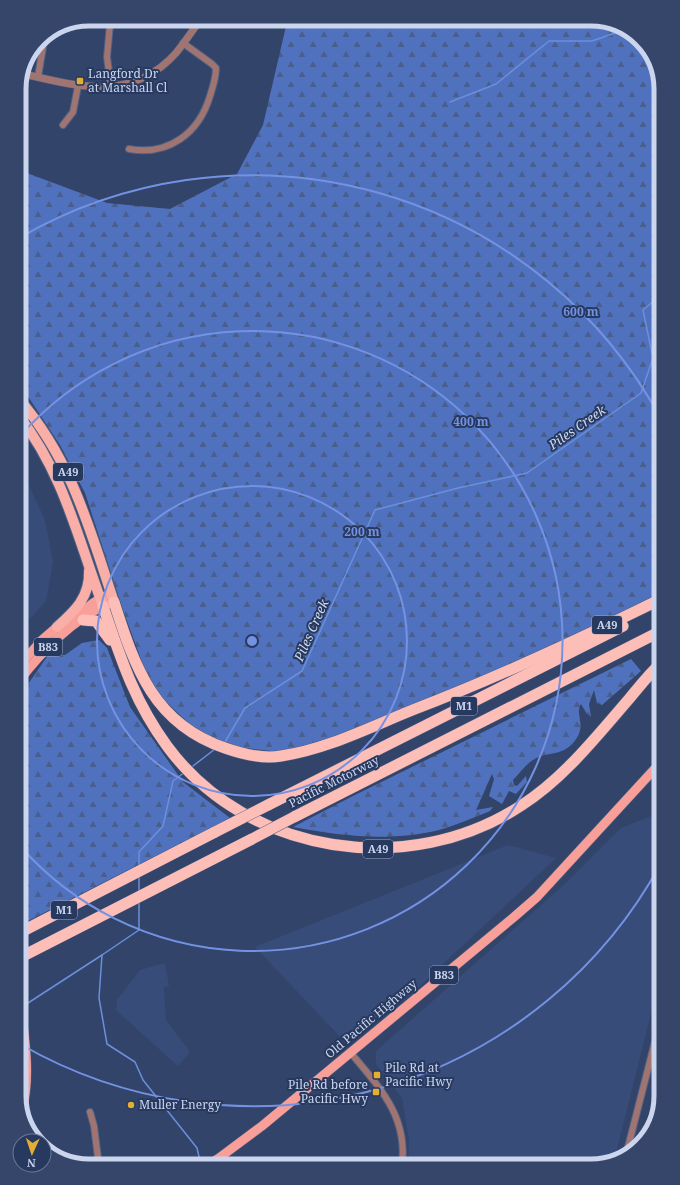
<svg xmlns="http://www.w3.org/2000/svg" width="680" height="1185" font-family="'Noto Serif',serif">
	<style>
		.built { fill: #374c79 }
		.forest { fill: url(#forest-firs) }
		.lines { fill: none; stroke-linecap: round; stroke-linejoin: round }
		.stream { stroke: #6b8fdd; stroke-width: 1.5 }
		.minor-casing { stroke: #516184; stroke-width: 8 }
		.tertiary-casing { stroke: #516184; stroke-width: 8 }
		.primary-casing { stroke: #516184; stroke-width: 10 }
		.trunk-casing { stroke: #516184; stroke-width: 12 }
		.motorway-casing { stroke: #516184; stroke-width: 12 }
		.minor { stroke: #a07470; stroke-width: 6 }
		.tertiary { stroke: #a07470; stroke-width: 7 }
		.primary { stroke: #f79f98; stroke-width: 9 }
		.trunk { stroke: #faaea8; stroke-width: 10 }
		.motorway { stroke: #febeb8; stroke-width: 11 }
		.motorway-bridge-casing { stroke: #516184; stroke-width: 12; stroke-linecap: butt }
		.motorway-bridge { stroke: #febeb8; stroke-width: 11 }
		.ring { fill: none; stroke: #7492e3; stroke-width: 2 }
		.poi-dot { fill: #e2af34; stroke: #28395f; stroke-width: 1.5 }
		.labels { text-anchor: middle; stroke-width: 4; stroke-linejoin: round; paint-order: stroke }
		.shield { fill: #28395f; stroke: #9aa7c3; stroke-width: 1 }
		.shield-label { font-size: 11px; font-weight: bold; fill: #cbd6ee }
		.poi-label { font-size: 12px; fill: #cbd6ee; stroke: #28395f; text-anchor: start }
		.street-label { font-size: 12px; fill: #cbd6ee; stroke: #28395f }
		.water-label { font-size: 13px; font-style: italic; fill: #d0daef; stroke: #28395f }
		.rim { fill: none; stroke: #cbd6ee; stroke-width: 5 }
		.centre { fill: #7492e3; stroke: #28395f; stroke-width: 2 }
		.ring-label { font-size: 12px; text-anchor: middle; font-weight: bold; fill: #7492e3; stroke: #28395f; stroke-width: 4; stroke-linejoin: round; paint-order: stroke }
	</style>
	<defs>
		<pattern id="forest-firs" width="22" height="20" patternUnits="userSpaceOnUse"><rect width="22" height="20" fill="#5072be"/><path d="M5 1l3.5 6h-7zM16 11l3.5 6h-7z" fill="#485e8e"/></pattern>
	</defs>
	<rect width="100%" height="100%" fill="#32446a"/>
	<g class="built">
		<polygon points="19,464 45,520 53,562 46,601 19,630"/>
		<polygon points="661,812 661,974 614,1161 591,1166 408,1166 409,1140 402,1098 376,1064 376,1051 567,882 621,828"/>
		<polygon points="508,845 556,858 409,996 345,1042 255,947"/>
		<polygon points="165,963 169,986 164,988 166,1020 190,1052 178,1066 116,1010 117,1000 140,970"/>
	</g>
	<g class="forest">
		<polygon points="596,19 630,31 654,58 661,89 661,593 506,668 325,742 279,752 236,747 199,733 161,697 145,670 124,613 85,493 60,445 29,398 19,389 19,170 107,203 170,209 237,174 263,125 287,22"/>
		<polygon points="99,640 107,648 130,707 183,782 230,818 20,925 19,697 49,654 65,655 82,643"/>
		<path d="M631 659 641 671 602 705 597 703 594 690 589 704 591 717 587 714 581 704C574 715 588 725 574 742 561 757 547 751 533 760 525 765 519 774 513 780L514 785 517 786 526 776 527 782 516 794 509 791 502 804 489 796 494 779 492 774 476 810 493 807 490 811C473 818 456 825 439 830 390 842 342 836 293 827L351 797Z"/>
	</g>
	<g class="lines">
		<g class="stream">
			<polyline points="450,102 496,84 549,41 592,41 615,33 621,28"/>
			<polyline points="225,742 245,708 302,671 375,510 458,488 527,473 641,393 653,358 643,310 661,295"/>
			<polyline points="193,766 215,749"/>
			<polyline points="139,866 139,852 163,826 173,781 185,772"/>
			<polyline points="139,892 139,876"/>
			<polyline points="139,902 139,930 102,955 99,998 107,1044 135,1062 143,1080 197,1148 200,1161"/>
			<polyline points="28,1003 102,955"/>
		</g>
		<defs>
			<g id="minor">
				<polyline points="110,24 107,57 111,87"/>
				<polyline points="38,77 45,35"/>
				<polyline points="63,125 73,112 78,86"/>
				<path d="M129 149C169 156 199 133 210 96 213 87 216 77 216 68L212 64 183 43"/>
				<path d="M350 1052C380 1088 408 1116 402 1166"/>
				<polyline points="90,1112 94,1126 99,1166"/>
				<polyline points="626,1155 661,1018"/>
			</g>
			<path id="tertiary" d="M24 74C80 87 132 102 176 53 184 43 191 33 198 23"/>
			<g id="primary">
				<polyline points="19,666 42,640 57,627 69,622 93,603 105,596"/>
				<path d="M19 681C41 652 74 618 108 604"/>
				<path d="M19 991C23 1031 32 1071 22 1111"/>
				<polyline points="206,1166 219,1158 262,1126 514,917 537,897 661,762"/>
			</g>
			<g id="trunk">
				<path d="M19 399C72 461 89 527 114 602"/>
				<path d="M19 416C64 474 78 539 103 606"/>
				<path d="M57 627C75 611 90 597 89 571"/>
			</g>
			<g id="motorway">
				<path d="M114 602C135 668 154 724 225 748 242 754 263 759 281 756 328 749 372 726 415 709 499 677 580 639 661 599"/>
				<path d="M103 606C121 659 134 701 167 746 248 856 410 879 522 805 564 778 596 737 629 699 639 687 649 674 661 663"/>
				<polyline points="83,620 96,621 110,640"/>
				<polyline points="268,805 623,626"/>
				<polyline points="294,817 661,631"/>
				<polyline points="19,933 215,832"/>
				<polyline points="19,958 252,839"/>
				<polyline points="19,1006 21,1006"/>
			</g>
		</defs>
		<use href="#minor" class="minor-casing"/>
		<use href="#tertiary" class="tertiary-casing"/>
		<use href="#primary" class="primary-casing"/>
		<use href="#trunk" class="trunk-casing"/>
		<use href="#motorway" class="motorway-casing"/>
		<use href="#minor" class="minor"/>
		<use href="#tertiary" class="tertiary"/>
		<use href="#primary" class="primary"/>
		<use href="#trunk" class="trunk"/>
		<use href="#motorway" class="motorway"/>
		<defs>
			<g id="motorway-bridge">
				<polyline points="215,832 268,805"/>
				<polyline points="252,839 294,817"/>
			</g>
		</defs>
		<use href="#motorway-bridge" class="motorway-bridge-casing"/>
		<use href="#motorway-bridge" class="motorway-bridge"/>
	</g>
	<g class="ring">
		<circle cx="252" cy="641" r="155"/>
		<path d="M20 436A310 310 0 1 1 20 846"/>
		<path d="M661 863A465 465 0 0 1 20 1044M19 238A465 465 0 0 1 661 419"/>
	</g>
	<g class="poi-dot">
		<rect x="76" y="77" width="8" height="8" rx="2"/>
		<rect x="373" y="1071" width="8" height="8" rx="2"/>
		<rect x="372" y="1088" width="8" height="8" rx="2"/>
		<circle cx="131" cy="1105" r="4"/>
	</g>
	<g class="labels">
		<g class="shield">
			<rect x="53" y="463" width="30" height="18" rx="3"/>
			<rect x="592" y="616" width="30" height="18" rx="3"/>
			<rect x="34" y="638" width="28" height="18" rx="3"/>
			<rect x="451" y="697" width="26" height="18" rx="3"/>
			<rect x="363" y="840" width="30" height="18" rx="3"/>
			<rect x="51" y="901" width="26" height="18" rx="3"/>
			<rect x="430" y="966" width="28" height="18" rx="3"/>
		</g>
		<g class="shield-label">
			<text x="68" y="476">A49</text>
			<text x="607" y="629">A49</text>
			<text x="48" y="651">B83</text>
			<text x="464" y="710">M1</text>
			<text x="378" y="853">A49</text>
			<text x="64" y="914">M1</text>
			<text x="444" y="979">B83</text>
		</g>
		<g class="poi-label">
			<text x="88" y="78">Langford Dr<tspan x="88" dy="14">at Marshall Cl</tspan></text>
			<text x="385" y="1072">Pile Rd at<tspan x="385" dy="14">Pacific Hwy</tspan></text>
			<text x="368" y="1089" text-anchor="end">Pile Rd before<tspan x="368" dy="14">Pacific Hwy</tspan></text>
			<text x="139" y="1109">Muller Energy</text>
		</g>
		<g class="street-label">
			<text transform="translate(334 782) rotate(-27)" y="4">Pacific Motorway</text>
			<text transform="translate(371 1019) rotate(-40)" y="4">Old Pacific Highway</text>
		</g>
		<g class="water-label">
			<text transform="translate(577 427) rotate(-35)" y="5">Piles Creek</text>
			<text transform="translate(311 630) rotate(-66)" y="5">Piles Creek</text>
		</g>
	</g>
	<path d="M0 0H680V1185H0ZM89 26H591A63 63 0 0 1 654 89V1096A63 63 0 0 1 591 1159H89A63 63 0 0 1 26 1096V89A63 63 0 0 1 89 26Z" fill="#35466a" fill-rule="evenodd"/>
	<path class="rim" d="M89 26H591A63 63 0 0 1 654 89V1096A63 63 0 0 1 591 1159H89A63 63 0 0 1 26 1096V89A63 63 0 0 1 89 26Z"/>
	<circle cx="252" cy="641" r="6" class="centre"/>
	<g class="ring-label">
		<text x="581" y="316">600 m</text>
		<text x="471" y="426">400 m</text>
		<text x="362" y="536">200 m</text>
	</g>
	<g transform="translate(32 1153) rotate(183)"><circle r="19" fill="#28395f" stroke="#697898"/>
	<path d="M0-3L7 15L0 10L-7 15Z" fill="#e2af34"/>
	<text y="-6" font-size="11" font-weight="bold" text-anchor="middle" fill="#cbd6ee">N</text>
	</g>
</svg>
